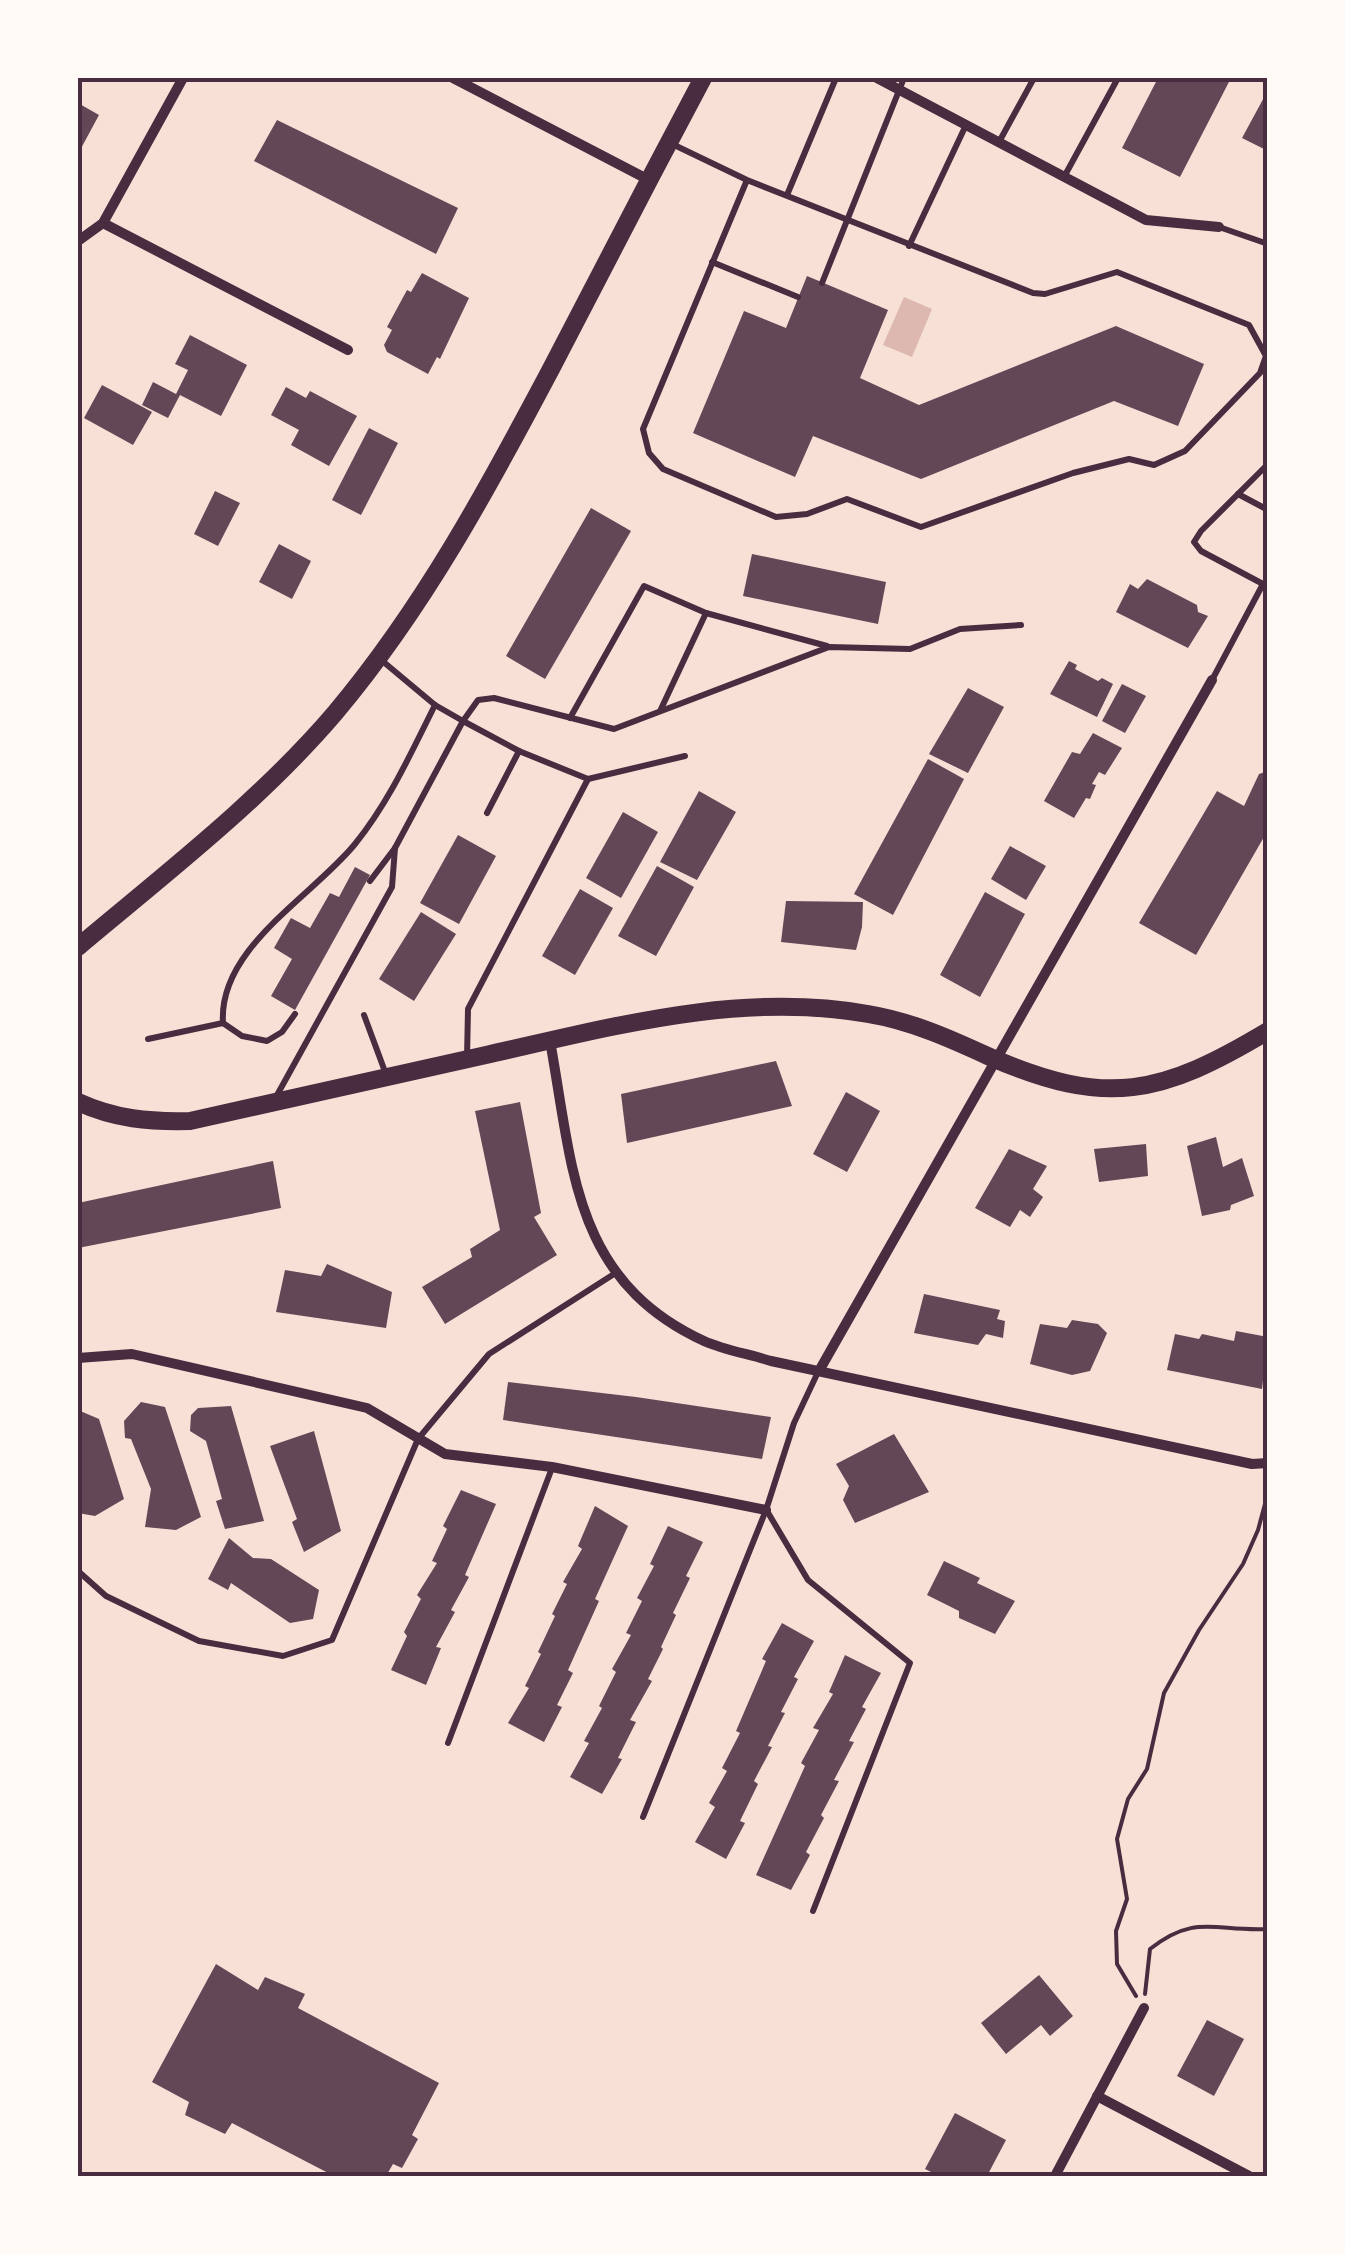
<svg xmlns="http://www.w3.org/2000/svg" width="1345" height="2254" font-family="'Public Sans',sans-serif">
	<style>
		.water { fill: #dcb8b0 }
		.building { fill: #644757 }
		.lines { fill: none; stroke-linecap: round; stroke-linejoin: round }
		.path { stroke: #4a2c40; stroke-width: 4 }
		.service { stroke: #4a2c40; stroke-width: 6 }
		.minor { stroke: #4a2c40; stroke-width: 10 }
		.secondary { stroke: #4a2c40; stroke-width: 18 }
		.primary { stroke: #4a2c40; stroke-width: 18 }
		.neatline { fill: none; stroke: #4a2c40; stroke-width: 4 }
	</style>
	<rect width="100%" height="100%" fill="#f7e1d7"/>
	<polygon class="water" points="904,297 932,309 912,357 883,345"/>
	<g class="building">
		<polygon points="1158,78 1231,78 1180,177 1122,148"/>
		<polygon points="1268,90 1268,151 1242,138"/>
		<polygon points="78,103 99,115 78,154"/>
		<polygon points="277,120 458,208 436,254 254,161"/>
		<polygon points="422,273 469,298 440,359 437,357 428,374 387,352 384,345 392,330 387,327 407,290 411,292"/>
		<polygon points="807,276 888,310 860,378 919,405 1116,326 1204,364 1178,426 1114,401 921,479 813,436 795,477 693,433 744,311 786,328"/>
		<polygon points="190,335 247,365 221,416 180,395 168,418 142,405 153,382 176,394 188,370 175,364"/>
		<polygon points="102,385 152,412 133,445 84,418"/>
		<polygon points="286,387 306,398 310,391 357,416 329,466 291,445 299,430 271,415"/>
		<polygon points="369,428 398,443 361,515 332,500"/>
		<polygon points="215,491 240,503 218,546 194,534"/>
		<polygon points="591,508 631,531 545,679 506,656"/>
		<polygon points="279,544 311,561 292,599 259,582"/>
		<polygon points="752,554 886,582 878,624 743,596"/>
		<polygon points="1147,579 1197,605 1198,612 1208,616 1188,648 1116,612 1130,584 1138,589"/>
		<polygon points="1069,661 1077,665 1075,669 1098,681 1102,678 1113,684 1097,717 1050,694"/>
		<polygon points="1122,684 1146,696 1125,733 1102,721"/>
		<polygon points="968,688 1004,707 968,773 929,754"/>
		<polygon points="1093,733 1122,748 1105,775 1099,772 1092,784 1096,785 1090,799 1086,798 1074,818 1044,801 1072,752 1080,754"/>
		<polygon points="928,759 964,779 893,915 854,894"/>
		<polygon points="1268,771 1268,830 1196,955 1139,923 1217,791 1244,806 1259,774"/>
		<polygon points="699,791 736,812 697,880 660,862"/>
		<polygon points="623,812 658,832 621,898 586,878"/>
		<polygon points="458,835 496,856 459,924 420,903"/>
		<polygon points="1010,846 1046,866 1026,900 991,879"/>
		<polygon points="657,866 694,887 656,956 618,936"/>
		<polygon points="355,867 370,875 295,1010 271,996 292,959 274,948 291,918 310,928 330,893 339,897"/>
		<polygon points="580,889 613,908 575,975 542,956"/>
		<polygon points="985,892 1025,914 980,997 940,975"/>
		<polygon points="786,901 863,902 862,927 856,950 781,942"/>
		<polygon points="421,912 456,934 414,1001 379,979"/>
		<polygon points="776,1061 792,1106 627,1143 621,1094"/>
		<polygon points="846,1092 880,1111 847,1172 813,1154"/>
		<polygon points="520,1102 541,1213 534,1217 557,1255 445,1324 422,1287 472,1257 470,1249 500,1230 475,1111"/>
		<polygon points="1216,1137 1223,1167 1242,1158 1254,1196 1231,1205 1230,1210 1202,1216 1187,1146"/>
		<polygon points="1146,1144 1148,1176 1099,1182 1094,1149"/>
		<polygon points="1009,1149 1047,1166 1033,1189 1043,1197 1030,1217 1020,1210 1010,1227 975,1208"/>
		<polygon points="273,1161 281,1208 78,1248 78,1203"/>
		<polygon points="327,1264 392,1292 386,1328 276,1312 285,1270 321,1276"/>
		<polygon points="924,1294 1000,1310 997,1319 1005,1321 1003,1338 986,1334 978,1345 914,1333"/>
		<polygon points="1072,1320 1098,1324 1107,1333 1090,1371 1072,1375 1030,1364 1040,1324 1067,1328"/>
		<polygon points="1236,1331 1268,1337 1262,1389 1167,1370 1175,1334 1199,1339 1202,1334 1234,1341"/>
		<polygon points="508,1382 636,1397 771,1417 762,1459 503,1420"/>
		<polygon points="141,1402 165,1407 201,1517 176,1530 145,1527 151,1489 131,1439 125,1438 124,1421"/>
		<polygon points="231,1406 264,1521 225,1529 216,1501 222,1499 206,1441 190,1431 191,1415 198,1408"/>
		<polygon points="78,1410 99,1419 124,1499 95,1516 78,1513"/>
		<polygon points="314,1431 341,1531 304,1552 292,1522 297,1519 270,1446"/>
		<polygon points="894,1434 929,1492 855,1523 843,1500 849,1486 836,1464"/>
		<polygon points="461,1490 496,1504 465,1575 469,1577 451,1610 455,1612 436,1647 441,1648 426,1685 391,1670 407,1636 404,1632 421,1599 417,1595 437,1563 432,1561 447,1529 443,1526"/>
		<polygon points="595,1506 628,1526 595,1599 599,1601 568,1670 573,1673 557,1705 562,1707 544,1742 508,1723 529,1688 525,1686 541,1654 538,1652 555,1616 552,1614 567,1584 563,1582 582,1549 578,1546"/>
		<polygon points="668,1526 703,1542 686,1576 690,1578 673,1613 676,1615 661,1647 663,1649 648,1679 652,1681 630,1720 636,1722 618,1758 622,1759 602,1794 570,1777 589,1743 584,1741 602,1708 599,1706 616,1672 612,1669 631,1635 626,1633 642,1601 637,1598 654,1566 650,1564"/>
		<polygon points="229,1538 253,1558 271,1559 319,1590 313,1619 290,1623 231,1583 228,1590 208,1579"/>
		<polygon points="944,1561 980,1578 977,1583 1015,1601 995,1634 959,1618 959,1611 927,1595"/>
		<polygon points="782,1623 814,1641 794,1677 798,1679 781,1712 785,1713 768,1746 772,1747 754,1781 758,1784 740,1821 745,1823 726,1859 695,1842 715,1807 709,1803 727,1771 722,1768 740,1733 736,1731 766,1661 762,1659"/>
		<polygon points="845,1655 881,1673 862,1707 866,1709 849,1741 854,1742 834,1780 839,1781 821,1815 824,1818 806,1852 810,1855 791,1890 756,1875 805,1766 801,1763 819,1730 813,1728 833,1694 829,1692"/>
		<polygon points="216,1964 258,1990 265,1977 305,1994 298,2008 439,2083 412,2135 418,2139 402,2168 393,2164 386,2176 334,2176 232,2123 225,2134 185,2115 189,2102 152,2082"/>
		<polygon points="1039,1975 1073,2016 1050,2036 1041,2025 1006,2054 981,2023"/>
		<polygon points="1207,2020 1244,2039 1214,2096 1177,2076"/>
		<polygon points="955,2113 1006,2140 987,2176 939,2176 925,2169"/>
	</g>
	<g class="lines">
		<g class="path">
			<path d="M1145 1994 1150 1949C1196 1913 1215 1932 1268 1929"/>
			<polyline points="1136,1996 1117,1964 1116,1931 1127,1899 1117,1839 1128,1799 1147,1769 1164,1693 1199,1630 1243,1564 1258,1530 1268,1493"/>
		</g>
		<g class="service">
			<polyline points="999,142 1034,78"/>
			<polyline points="670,143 747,180 1033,293 1045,294 1117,272 1249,325 1266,356 1260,373 1185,451 1154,465 1129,459 1073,473 921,527 847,499 807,514 776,517 663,469 649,453 643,429 747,180"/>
			<polyline points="1064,177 1118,78"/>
			<polyline points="787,195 836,78"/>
			<polyline points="1219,227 1268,244"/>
			<polyline points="909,246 966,125"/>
			<polyline points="712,262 798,297"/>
			<polyline points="822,283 904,78"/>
			<polyline points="1238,494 1268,510"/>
			<polyline points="380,659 435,705 463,721 478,700 494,698 614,729 829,647 910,649 960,629 1021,625"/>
			<polyline points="1212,680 1263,584 1201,551 1194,542 1201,531 1268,464"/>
			<polyline points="661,709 706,613"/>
			<polyline points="570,718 644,586 706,613 827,646"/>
			<polyline points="588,779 685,756"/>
			<polyline points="370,881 395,848 463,721 519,751"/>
			<polyline points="364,1015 387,1077"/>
			<path d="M223 1023C218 948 313 896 355 844 389 802 411 753 435 705"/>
			<polyline points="148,1039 223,1023 242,1036 267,1041 282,1032 295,1014"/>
			<polyline points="467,1058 468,1009 588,779 519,751 487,813"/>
			<polyline points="276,1097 392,887 395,848"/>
			<polyline points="767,1511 808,1580 910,1663 813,1911"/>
			<polyline points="78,1571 106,1596 199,1641 283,1656 332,1640 418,1439 489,1354 614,1274"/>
			<polyline points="448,1743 552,1468"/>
			<polyline points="643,1817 766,1510 794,1423 818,1372"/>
		</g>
		<g class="minor">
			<polyline points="453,78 649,180"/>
			<polyline points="877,78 1146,220 1219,227"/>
			<polyline points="103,223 348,350"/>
			<polyline points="78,241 103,223 183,78"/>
			<path d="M550 1041C573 1166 572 1280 704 1341 724 1350 749 1354 771 1361L1252 1464 1268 1463"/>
			<polyline points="78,1358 132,1354 367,1408 445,1454 552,1467 766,1510"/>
			<polyline points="819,1371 1212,680"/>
			<polyline points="1097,2096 1249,2176"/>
			<polyline points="1055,2176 1144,2008"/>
		</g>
		<path class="secondary" d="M78 1102C115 1119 149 1122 190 1121 288 1099 387 1077 486 1055 612 1027 739 991 868 1014 911 1021 951 1039 990 1057 1107 1108 1161 1095 1268 1031"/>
		<path class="primary" d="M78 947C166 873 260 801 335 713 424 607 488 488 552 367 602 270 652 174 703 78"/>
	</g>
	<rect width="1345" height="2254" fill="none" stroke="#fffaf5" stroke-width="160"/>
	<rect x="80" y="80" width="1185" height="2094" class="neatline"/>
</svg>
